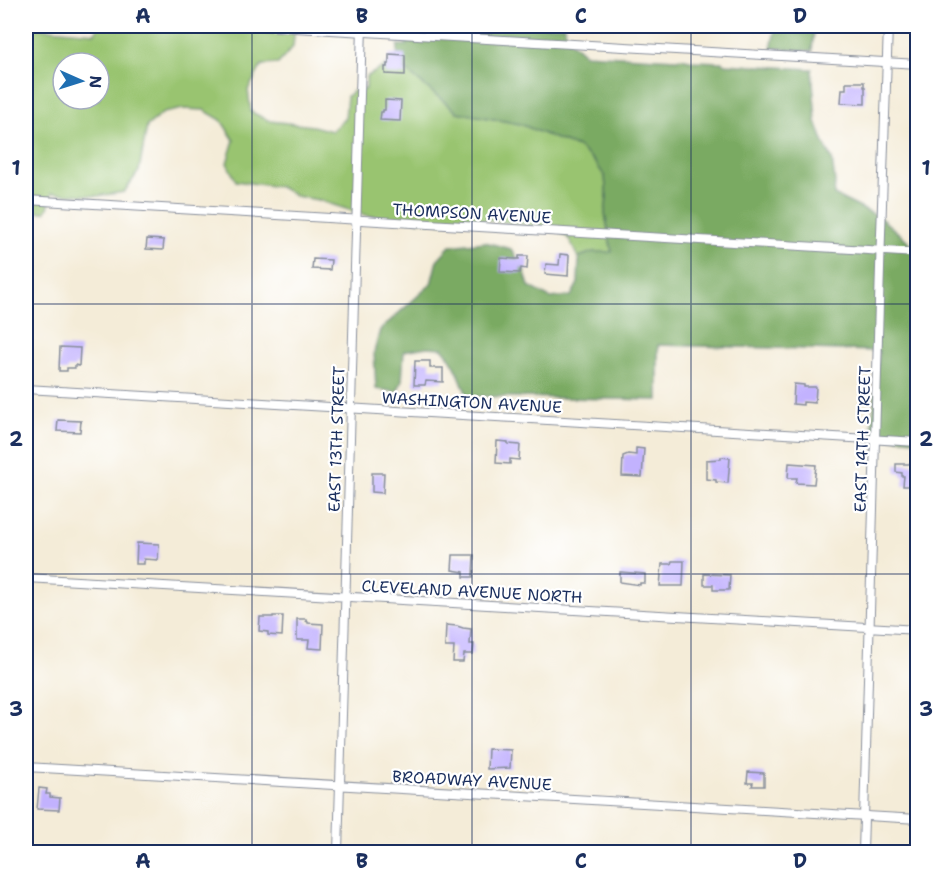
<svg xmlns="http://www.w3.org/2000/svg" width="943" height="878" font-family="'Shantell Sans',sans-serif">
	<style>
		.green { fill: #99c470; stroke: #5a7a67; stroke-width: 1.5; fill-rule: evenodd }
		.forest { fill: #7aaa62; stroke: #4a6c60; stroke-width: 1.5 }
		.building { fill: #c2b2fe }
		.lines { fill: none; stroke-linecap: round; stroke-linejoin: round }
		.street-casing { stroke: #888e9b; stroke-width: 10 }
		.street { stroke: #fff; stroke-width: 8 }
		.grid { fill: none; stroke: #1b2f5e; stroke-width: 1.5; stroke-opacity: 0.55 }
		.labels { text-anchor: middle; stroke-width: 4.5; stroke-linejoin: round; paint-order: stroke }
		.street-label { font-size: 16px; fill: #1b2f5e; stroke: #fff }
		.neatline { fill: none; stroke: #1b2f5e; stroke-width: 2 }
		.grid-label { font-size: 20px; text-anchor: middle; font-weight: bold; fill: #1b2f5e }
	</style>
	<rect width="100%" height="100%" fill="#fff"/>
	<filter id="ink" filterUnits="userSpaceOnUse"><feTurbulence type="fractalNoise" baseFrequency=".0167" numOctaves="2"/><feDisplacementMap in="SourceGraphic" scale="12" xChannelSelector="R" yChannelSelector="G"/><feConvolveMatrix kernelMatrix="1 2 1 2 8 2 1 2 1" color-interpolation-filters="sRGB"/></filter>
	<filter id="wash" filterUnits="userSpaceOnUse"><feTurbulence type="fractalNoise" baseFrequency=".008" numOctaves="4" result="noise"/><feDisplacementMap in="SourceGraphic" scale="24" xChannelSelector="R" yChannelSelector="G"/><feGaussianBlur stdDeviation="1.35" result="paint"/><feColorMatrix in="noise" values="0 0 0 0 0 0 0 0 0 0 0 0 0 0 0 0 0 1.4 0 .05"/><feComposite in="paint" operator="in"/></filter>
	<g filter="url(#wash)">
		<rect width="100%" height="100%" fill="#f4ecd8"/>
		<path class="green" d="M99 26H295L293 47 278 64 262 65 248 90 251 112 270 121 313 126 332 131 345 118 347 96 353 91 366 89V77L397 59 409 73 457 112 520 124 559 140 578 147 593 160 605 176 607 198 605 213 612 253 593 252 579 257V260L569 239 555 228 488 220 444 223 368 216 318 200 296 196 280 187 236 181 227 163 234 140 221 120 204 110 183 109 163 113 147 126 139 171 124 192 98 196 52 193 48 208 45 212H26V27L95 33ZM63 63H99V99H63Z"/>
		<g class="forest">
			<path d="M402 26H564L568 39 585 54 676 59 681 58 694 61 722 62 725 64 812 69 816 121 823 141 832 159 835 182 834 195 879 217 907 240 917 256V440L871 437 879 351 658 345V400L467 396C461 379 455 362 442 348L427 347 404 351 402 381 397 392 376 389 374 352 380 330 431 284 437 260 450 246 485 242 511 249 523 267 529 286 550 298 571 296 578 283 579 257 593 252H612L605 213 607 198 605 176 593 160 578 147 559 140 520 124 457 112 409 73 397 59 398 45H407Z"/>
			<polygon points="776,26 817,26 814,31 812,51 771,48"/>
		</g>
		<g id="blocks">
			<g class="building">
				<polygon points="389,54 405,55 405,75 385,74 385,67 387,67 387,64 389,64"/>
				<polygon points="846,82 864,82 864,87 865,87 865,104 841,103 842,89 846,89"/>
				<polygon points="385,100 401,101 400,121 380,120 381,112 383,112 383,110 385,110"/>
				<polygon points="147,239 164,240 163,250 146,249"/>
				<polygon points="560,254 569,255 568,276 545,274 546,264 559,265"/>
				<polygon points="519,256 528,256 527,269 521,268 520,273 500,272 501,258 516,259 519,259"/>
				<polygon points="313,259 331,260 330,270 312,269"/>
				<polygon points="60,347 80,348 79,366 75,365 75,368 67,368 67,371 59,371"/>
				<polygon points="415,361 430,361 430,368 443,368 443,382 426,381 425,385 414,385"/>
				<polygon points="794,384 804,385 804,387 816,387 815,403 803,402 803,405 793,404"/>
				<polygon points="58,420 81,421 80,432 57,431"/>
				<polygon points="497,441 508,442 508,444 520,445 519,460 510,459 510,464 496,463"/>
				<polygon points="636,448 644,449 642,477 622,476 623,456 628,454 636,455"/>
				<polygon points="721,457 730,458 728,483 716,482 716,480 706,479 706,460 721,459"/>
				<polygon points="789,463 816,465 814,484 796,483 797,478 788,478"/>
				<polygon points="896,464 918,464 918,486 903,486 904,476 902,476 902,473 896,472"/>
				<polygon points="372,473 384,473 383,493 372,492"/>
				<polygon points="137,543 159,544 158,560 144,559 144,564 136,564"/>
				<polygon points="453,555 474,555 473,577 464,577 464,572 452,570"/>
				<polygon points="672,561 684,561 683,586 660,586 662,564 671,564"/>
				<polygon points="620,572 645,574 645,583 640,583 640,585 620,582"/>
				<polygon points="704,574 730,575 729,590 713,590 713,585 704,585"/>
				<polygon points="273,616 283,616 282,636 268,635 268,632 259,631 260,617 273,617"/>
				<polygon points="297,619 306,619 306,621 308,622 308,623 323,624 322,649 308,648 309,640 297,640"/>
				<polygon points="446,625 457,626 463,628 471,629 470,644 474,644 473,654 464,654 463,662 453,662 454,647 445,647"/>
				<polygon points="488,749 511,750 510,768 487,769"/>
				<polygon points="748,772 764,773 764,786 752,786 753,783 747,783"/>
				<polygon points="39,788 47,789 46,794 50,794 50,797 60,798 59,810 37,809"/>
			</g>
		</g>
	</g>
	<g filter="url(#ink)">
		<use href="#blocks" fill-opacity="0" stroke="#888e9b" stroke-width="1.5"/>
		<g class="lines">
			<defs>
				<g id="street">
					<polyline points="261,26 918,64"/>
					<polyline points="26,200 918,253"/>
					<polyline points="26,389 918,442"/>
					<polyline points="26,578 918,630"/>
					<polyline points="26,767 918,819"/>
					<polyline points="338,852 362,26"/>
					<polyline points="863,852 881,234 888,26"/>
				</g>
			</defs>
			<use href="#street" class="street-casing"/>
			<use href="#street" class="street"/>
		</g>
	</g>
	<path class="grid" d="M252 26V852M472 26V852M691 26V852M26 304H918M26 574H918"/>
	<g class="labels">
		<g class="street-label">
			<text transform="translate(472 213) rotate(3)" y="6">THOMPSON AVENUE</text>
			<text transform="translate(472 402) rotate(3)" y="6">WASHINGTON AVENUE</text>
			<text transform="translate(336 439) rotate(-88)" y="6">EAST 13TH STREET</text>
			<text transform="translate(862 439) rotate(-88)" y="6">EAST 14TH STREET</text>
			<text transform="translate(472 591) rotate(3)" y="6">CLEVELAND AVENUE NORTH</text>
			<text transform="translate(472 780) rotate(3)" y="6">BROADWAY AVENUE</text>
		</g>
	</g>
	<rect width="943" height="878" fill="none" stroke="#fff" stroke-width="66"/>
	<g transform="translate(81 81) rotate(93)"><circle r="28" fill="#ffffff" stroke="#a4acbf" stroke-width="1.5"/>
	<path d="M0-4.5L10 22L0 15L-10 22Z" fill="#1f6fb2"/>
	<text y="-9" font-size="16" font-weight="bold" text-anchor="middle" fill="#1b2f5e">N</text>
	</g>
	<rect x="33" y="33" width="877" height="812" class="neatline"/>
	<g class="grid-label">
		<text x="143" y="23">A</text>
		<text x="362" y="23">B</text>
		<text x="581" y="23">C</text>
		<text x="800" y="23">D</text>
		<text x="16" y="175">1</text>
		<text x="926" y="175">1</text>
		<text x="16" y="446">2</text>
		<text x="926" y="446">2</text>
		<text x="16" y="716">3</text>
		<text x="926" y="716">3</text>
		<text x="143" y="868">A</text>
		<text x="362" y="868">B</text>
		<text x="581" y="868">C</text>
		<text x="800" y="868">D</text>
	</g>
</svg>
